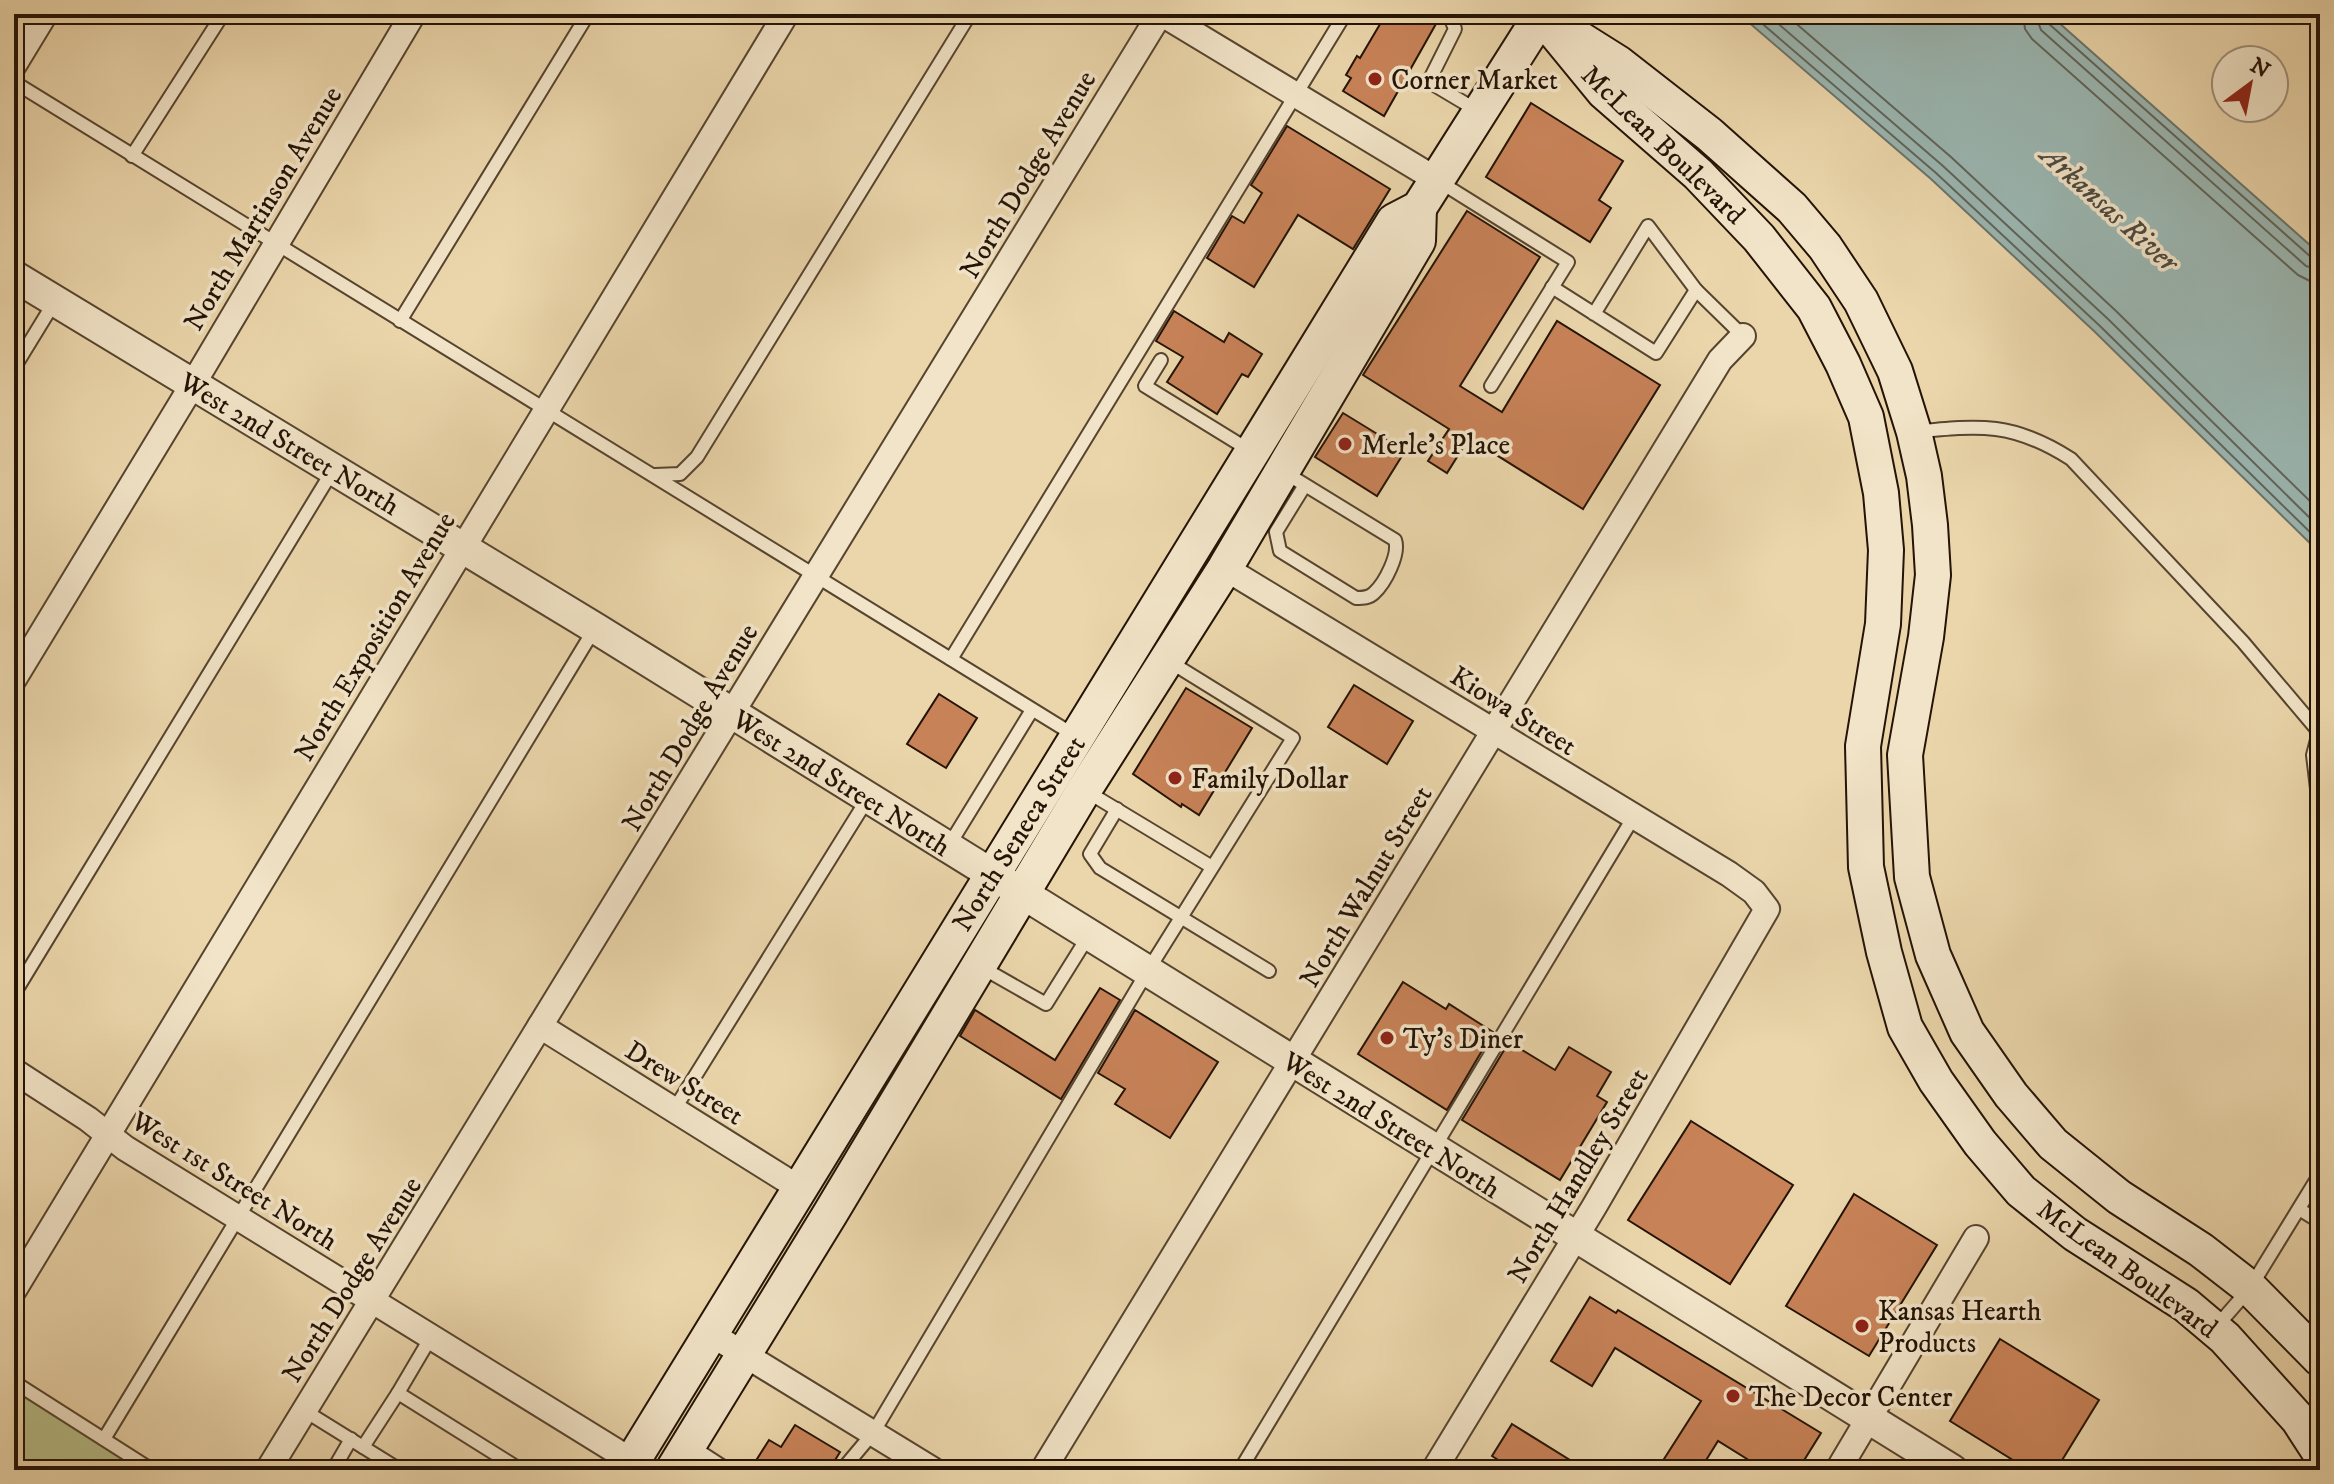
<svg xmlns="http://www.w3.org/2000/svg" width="2334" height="1484" font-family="'IM FELL DW Pica',serif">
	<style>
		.green { fill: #b7be89; stroke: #6e6848; stroke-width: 2 }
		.water { fill: #9bb7b2; stroke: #6b756d; stroke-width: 2 }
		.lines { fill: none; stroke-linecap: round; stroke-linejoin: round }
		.shore { stroke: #60655c; stroke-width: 2 }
		.building { fill: #c88258; stroke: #241306; stroke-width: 2 }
		.service-casing { stroke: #56442f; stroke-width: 16 }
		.minor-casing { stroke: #56442f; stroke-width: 28 }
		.tertiary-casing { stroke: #56442f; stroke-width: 34 }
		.secondary-casing { stroke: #241306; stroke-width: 38 }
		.service { stroke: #f2e4c8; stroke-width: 12 }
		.minor { stroke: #f2e4c8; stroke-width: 24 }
		.tertiary { stroke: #f2e4c8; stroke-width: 30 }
		.secondary { stroke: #f2e4c8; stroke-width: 34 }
		.poi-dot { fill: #8f2418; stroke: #f2e4c8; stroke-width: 3 }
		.labels { text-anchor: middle; stroke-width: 7; stroke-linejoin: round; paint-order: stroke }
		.poi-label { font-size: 28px; fill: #241306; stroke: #f2e4c8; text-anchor: start }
		.street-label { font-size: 28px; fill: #241306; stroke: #f2e4c8 }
		.water-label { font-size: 30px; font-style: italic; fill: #4e4c42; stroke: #f2e4c8 }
	</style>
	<rect width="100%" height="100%" fill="#ebd6ab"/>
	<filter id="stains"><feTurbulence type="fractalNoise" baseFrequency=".0025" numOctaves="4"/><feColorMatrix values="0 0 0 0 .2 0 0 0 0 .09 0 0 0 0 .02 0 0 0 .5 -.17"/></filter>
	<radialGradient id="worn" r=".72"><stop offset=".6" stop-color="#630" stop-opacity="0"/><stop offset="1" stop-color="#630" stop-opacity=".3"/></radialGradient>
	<polygon class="green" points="14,1387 143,1470 14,1470"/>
	<polygon class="water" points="1739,14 2049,14 2320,254 2320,553 2095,332 1931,179"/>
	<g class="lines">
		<g class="shore">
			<polyline points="1751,14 1936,173 2101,327 2320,542"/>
			<polyline points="1767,14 1943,166 2108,319 2320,528"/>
			<polyline points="1785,14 1951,157 2116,311 2320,511"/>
			<polyline points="2023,14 2025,29 2032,39 2298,275 2310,281 2320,282"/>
			<polyline points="2035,14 2041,30 2306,266 2320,270"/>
			<polyline points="2045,14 2048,23 2312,258 2320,260"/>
		</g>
	</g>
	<g class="building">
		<polygon points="1386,14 1424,14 1437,22 1384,116 1343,91 1351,78 1346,75 1357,56 1360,58"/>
		<polygon points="1531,103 1623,161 1599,200 1611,208 1590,242 1486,177"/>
		<polygon points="1287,126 1390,189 1353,249 1298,215 1254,287 1207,258 1232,216 1244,223 1262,193 1251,185"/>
		<polygon points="1467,211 1540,257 1460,386 1502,412 1557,321 1660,385 1583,509 1469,438 1447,473 1428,461 1449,429 1363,375"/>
		<polygon points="1174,311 1224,342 1229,333 1262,354 1248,377 1242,374 1217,414 1167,382 1183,357 1156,341"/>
		<polygon points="1343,413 1405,451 1377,496 1315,457"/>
		<polygon points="1354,685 1413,721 1387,764 1328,727"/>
		<polygon points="1186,688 1252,728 1199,815 1182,804 1181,807 1133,774"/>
		<polygon points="939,694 977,718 946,768 907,744"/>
		<polygon points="1403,982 1446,1009 1449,1004 1493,1032 1447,1110 1358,1054"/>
		<polygon points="1100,988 1120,1000 1061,1099 960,1036 975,1010 1055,1060"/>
		<polygon points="1135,1010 1218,1062 1170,1138 1115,1104 1125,1089 1098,1073"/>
		<polygon points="1509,1042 1555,1070 1569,1047 1611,1072 1597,1096 1607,1102 1560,1180 1462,1120"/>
		<polygon points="1691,1121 1793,1185 1730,1284 1628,1220"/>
		<polygon points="1854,1194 1937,1245 1869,1356 1786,1306"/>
		<polygon points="1590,1297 1616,1313 1618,1310 1821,1433 1798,1470 1751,1470 1755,1464 1718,1441 1700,1470 1657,1470 1701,1401 1615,1348 1592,1386 1551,1361"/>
		<polygon points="2000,1339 2099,1400 2056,1470 2029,1470 1950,1421"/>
		<polygon points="1512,1424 1586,1470 1514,1470 1492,1456"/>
		<polygon points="795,1425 840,1452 829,1470 750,1470 769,1440 781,1447"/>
	</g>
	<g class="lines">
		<defs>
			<g id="service">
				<polyline points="1449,14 1455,29 1431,77 1436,86 1478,111"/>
				<polyline points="14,82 1074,735"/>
				<polyline points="132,156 223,14"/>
				<polyline points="1440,182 1568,262 1491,386"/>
				<polyline points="1552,287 1656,353 1696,290 1648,226 1594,314"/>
				<polyline points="1696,290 1743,336"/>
				<polyline points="400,321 588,14"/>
				<polyline points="1161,360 1145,386 1249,450"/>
				<polyline points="14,368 55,301"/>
				<path d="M1914 432C1981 425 2013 422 2071 459L2243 642 2319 732 2313 755 2320 814"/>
				<path d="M1285 473 1297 480 1395 540C1400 554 1385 583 1374 593 1369 598 1363 598 1356 598L1280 551 1276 532 1305 485"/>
				<polyline points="655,475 680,474 697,457 970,14"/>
				<polyline points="951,659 1345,14"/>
				<polyline points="1086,791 1212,867"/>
				<polyline points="1117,809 1090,854 1100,868 1269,971"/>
				<polyline points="948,847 1032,710"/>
				<polyline points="981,967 1046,1004 1089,935"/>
				<polyline points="14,994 333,470"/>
				<polyline points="674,1110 868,798"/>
				<polyline points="2299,1209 2320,1222"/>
				<polyline points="2217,1326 2250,1288 2320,1174"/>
				<polyline points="431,1337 398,1393 521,1470"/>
				<polyline points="14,1382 152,1470"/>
				<polyline points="305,1411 400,1470"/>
				<polyline points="104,1439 595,628"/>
				<polyline points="691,1446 728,1470"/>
				<polyline points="363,1447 398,1393"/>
				<polyline points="333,1470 351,1439"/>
				<polyline points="842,1470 873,1433 1147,972 1293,738 1167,660"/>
				<polyline points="1240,1470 1633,818"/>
			</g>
			<g id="minor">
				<polyline points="1162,14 1437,180"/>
				<polyline points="14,65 45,14"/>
				<polyline points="1225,568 1729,874 1754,892 1767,909 1594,1207 1434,1470"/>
				<polyline points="14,679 193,384 413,14"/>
				<polyline points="540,1026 799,1188"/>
				<polyline points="14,1071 88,1119 125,1148 632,1461"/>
				<polyline points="14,1290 786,14"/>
				<polyline points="711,1334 933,1470"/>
				<polyline points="268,1470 1160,14"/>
				<polyline points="1043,1470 1720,360 1743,336"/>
				<polyline points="1838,1470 1976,1238"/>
			</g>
			<polyline id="tertiary" points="14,276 595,628 1952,1470"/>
			<g id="secondary">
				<polyline points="1540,14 1604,92 1698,174 1759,238 1814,308 1843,364 1866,417 1881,493 1886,550 1883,624 1863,746 1866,867 1884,952 1905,1027 1936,1081 1980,1143 2021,1191 2075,1234 2186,1305 2225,1338 2298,1419 2320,1453"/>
				<polyline points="1564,29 1618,63 1709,134 1792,208 1825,247 1861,301 1895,371 1914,432 1924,476 1930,525 1933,575 1926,637 1905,755 1912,877 1933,955 1967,1032 2011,1095 2053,1144 2119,1197 2201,1250 2250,1288 2320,1359"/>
				<polyline points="627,1470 1394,221 1419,208 1542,14"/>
				<polyline points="673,1470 830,1214 1084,790 1225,568 1418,241 1419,208"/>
			</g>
		</defs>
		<use href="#service" class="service-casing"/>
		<use href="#minor" class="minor-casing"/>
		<use href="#tertiary" class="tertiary-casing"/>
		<use href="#secondary" class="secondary-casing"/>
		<use href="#service" class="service"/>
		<use href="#minor" class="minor"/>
		<use href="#tertiary" class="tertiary"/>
		<use href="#secondary" class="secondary"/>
	</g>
	<g class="poi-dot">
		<circle cx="1375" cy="79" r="8"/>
		<circle cx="1345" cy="444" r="8"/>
		<circle cx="1175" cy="778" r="8"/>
		<circle cx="1387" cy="1038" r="8"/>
		<circle cx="1862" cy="1326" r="8"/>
		<circle cx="1733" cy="1396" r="8"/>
	</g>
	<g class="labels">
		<g class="poi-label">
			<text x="1391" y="89">Corner Market</text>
			<text x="1361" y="454">Merle's Place</text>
			<text x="1191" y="788">Family Dollar</text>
			<text x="1403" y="1048">Ty's Diner</text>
			<text x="1878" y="1320">Kansas Hearth<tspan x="1878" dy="32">Products</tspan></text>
			<text x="1749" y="1406">The Decor Center</text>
		</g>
		<g class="street-label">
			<text transform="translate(1664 144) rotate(44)" y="10">McLean Boulevard</text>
			<text transform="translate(1027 174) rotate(-59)" y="10">North Dodge Avenue</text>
			<text transform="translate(262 208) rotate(-59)" y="10">North Martinson Avenue</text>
			<text transform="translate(290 443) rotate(31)" y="10">West 2nd Street North</text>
			<text transform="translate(374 636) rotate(-59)" y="10">North Exposition Avenue</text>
			<text transform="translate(1514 710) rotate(32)" y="10">Kiowa Street</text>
			<text transform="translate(689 727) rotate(-59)" y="10">North Dodge Avenue</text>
			<text transform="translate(842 782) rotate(32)" y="10">West 2nd Street North</text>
			<text transform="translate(1018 833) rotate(-58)" y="10">North Seneca Street</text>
			<text transform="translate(1365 886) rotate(-59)" y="10">North Walnut Street</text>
			<text transform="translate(685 1082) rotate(32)" y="10">Drew Street</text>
			<text transform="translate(1392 1124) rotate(32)" y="10">West 2nd Street North</text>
			<text transform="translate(1577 1175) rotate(-59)" y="10">North Handley Street</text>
			<text transform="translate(235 1180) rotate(32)" y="10">West 1st Street North</text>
			<text transform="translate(2128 1268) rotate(36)" y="10">McLean Boulevard</text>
			<text transform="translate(351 1279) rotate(-58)" y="10">North Dodge Avenue</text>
		</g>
		<g class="water-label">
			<text transform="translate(2110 208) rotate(42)" y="10">Arkansas River</text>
		</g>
	</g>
	<rect width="2334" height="1484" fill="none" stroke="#ebd6ab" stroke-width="48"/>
	<rect x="16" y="16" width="2302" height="1452" fill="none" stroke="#241306" stroke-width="4"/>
	<rect x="24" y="24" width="2286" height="1436" fill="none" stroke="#241306" stroke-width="2"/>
	<g transform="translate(2250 84) rotate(32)"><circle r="38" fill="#f2e4c8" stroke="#a0907a" stroke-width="2"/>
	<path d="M0-6L14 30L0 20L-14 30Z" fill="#8f2418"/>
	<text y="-12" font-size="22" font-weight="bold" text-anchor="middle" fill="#241306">N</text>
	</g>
	<rect width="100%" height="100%" filter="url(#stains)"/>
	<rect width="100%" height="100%" fill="url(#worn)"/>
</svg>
